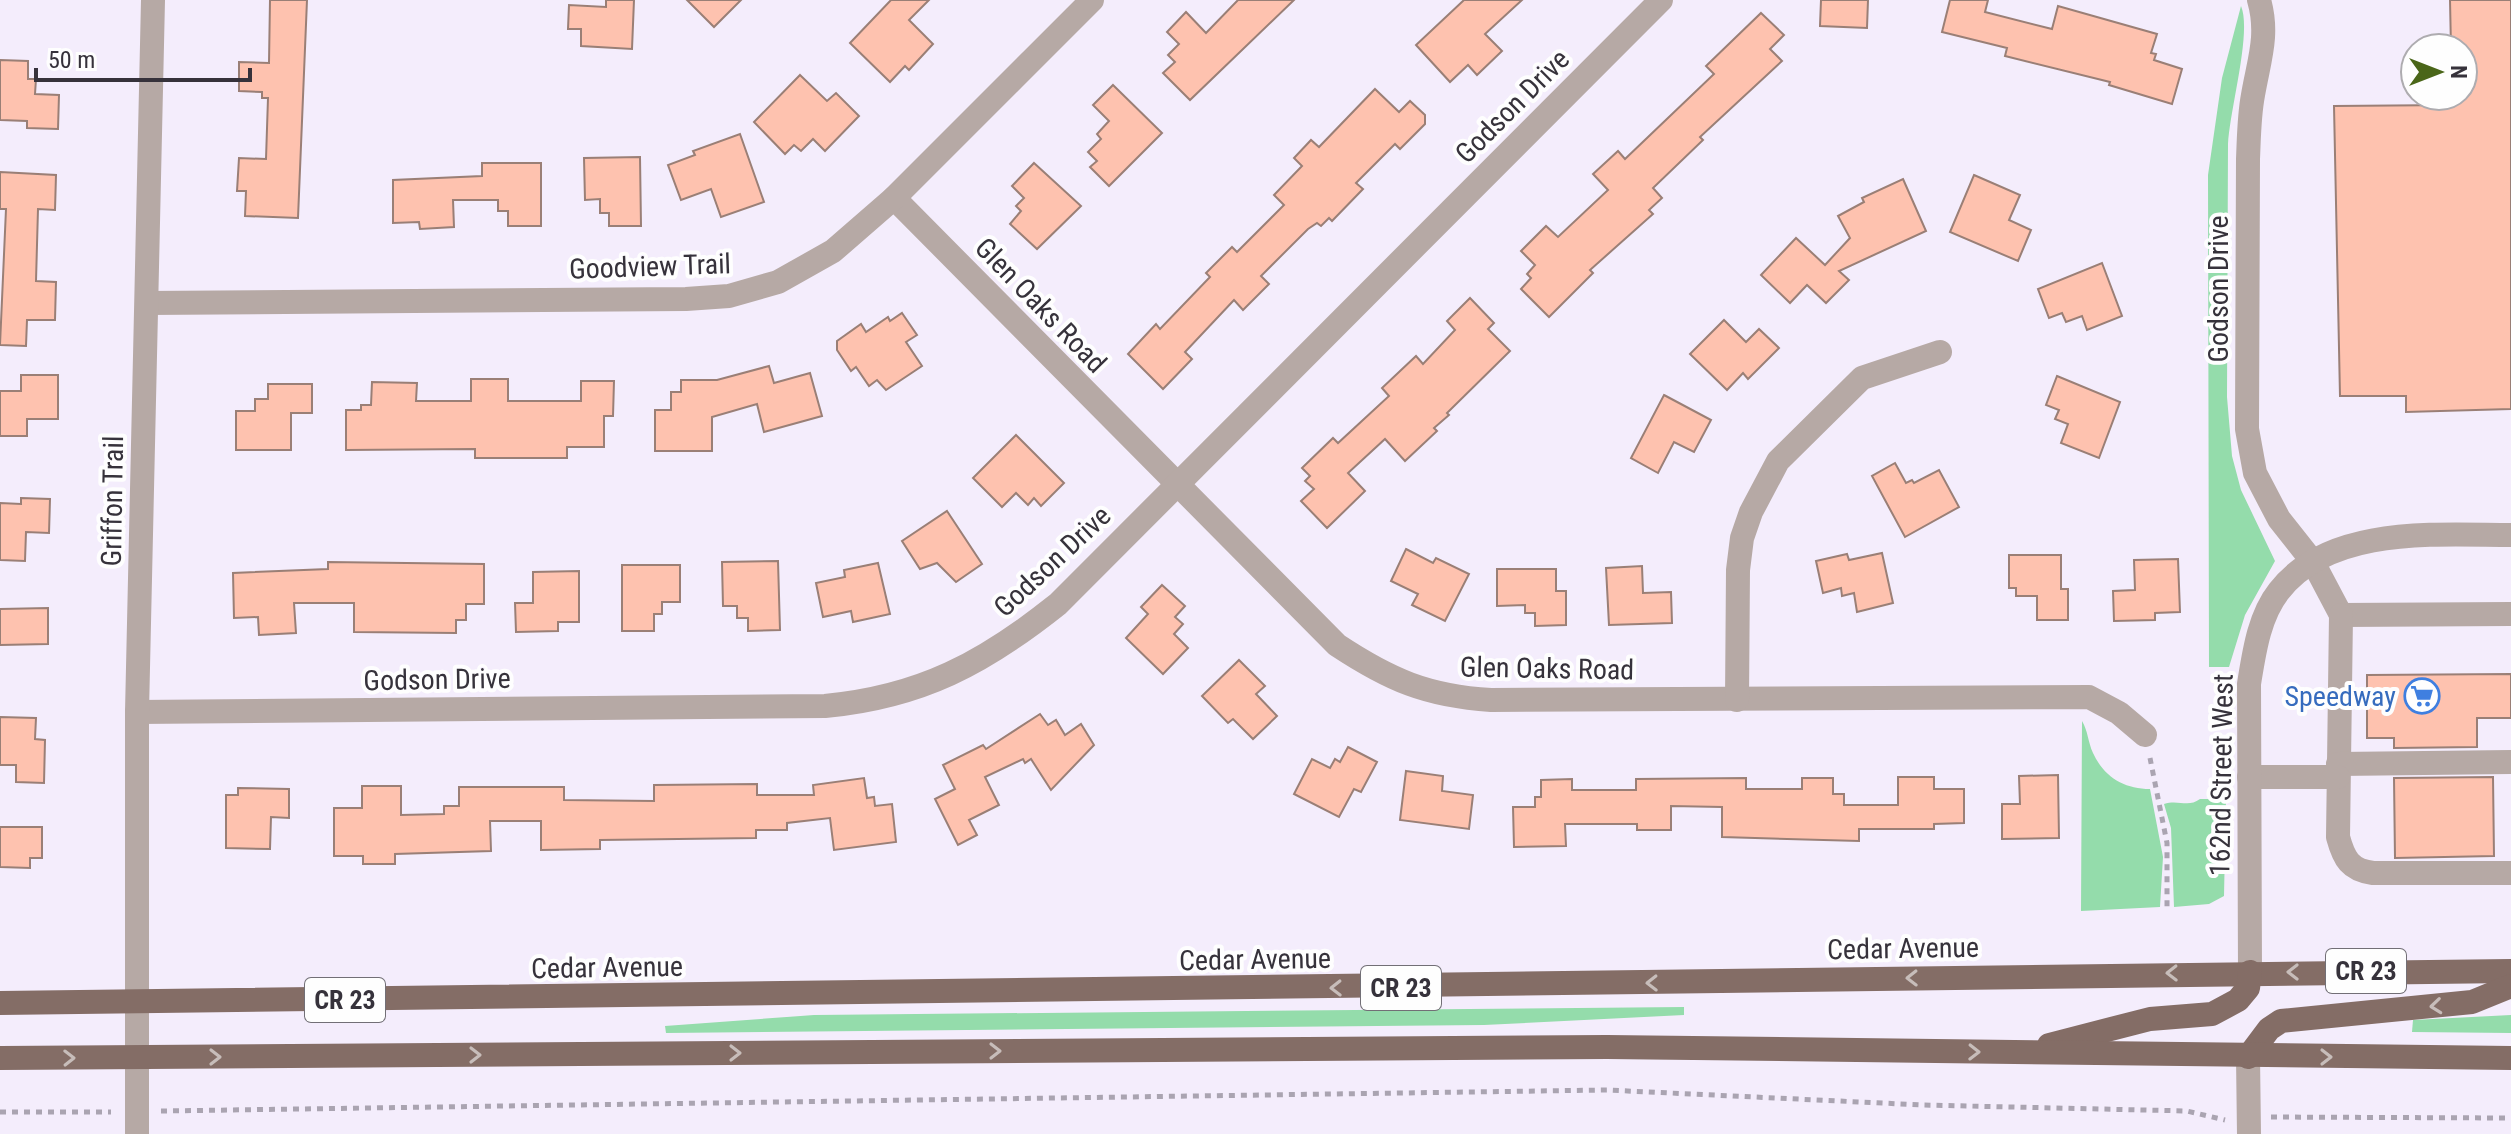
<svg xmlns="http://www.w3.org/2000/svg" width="2511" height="1134" font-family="'Roboto Condensed',sans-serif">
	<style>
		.green { fill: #94dcab }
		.building { fill: #fec2af; stroke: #9a7f76; stroke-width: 2 }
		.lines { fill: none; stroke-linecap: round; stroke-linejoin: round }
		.path { stroke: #aaa4b1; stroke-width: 5; stroke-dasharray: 6 6; stroke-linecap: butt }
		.minor { stroke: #b6a9a5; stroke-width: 24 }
		.major { stroke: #846d66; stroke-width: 24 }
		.oneway { stroke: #c7bdba }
		.labels { text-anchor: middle; stroke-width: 8; stroke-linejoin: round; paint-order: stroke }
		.shield { fill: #fefefe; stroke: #726f76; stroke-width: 2 }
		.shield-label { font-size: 26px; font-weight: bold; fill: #36323b }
		.street-label { font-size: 28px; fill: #36323b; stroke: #fefefe }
		.shop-label { font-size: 28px; fill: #366cbe; stroke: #fefefe; text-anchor: end }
	</style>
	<rect width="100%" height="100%" fill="#f4edfc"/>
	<g class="green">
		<path d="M2241 6C2252 32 2230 108 2228 144L2227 397 2232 456 2241 490 2275 561 2245 615 2229 667H2209L2208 175 2222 78Z"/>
		<path d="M2082 721C2088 731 2088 742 2093 753 2104 777 2124 789 2150 789L2163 857 2160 907 2081 911Z"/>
		<path d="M2200 799H2226L2224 896 2209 904 2174 907 2171 828 2164 804C2178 799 2188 808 2200 799Z"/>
		<polygon points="1684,1007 1684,1015 1484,1025 666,1033 665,1026 814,1015"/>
		<polygon points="2511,1015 2511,1033 2412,1032 2413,1020"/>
	</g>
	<g class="building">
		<polygon points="270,0 307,0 298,218 245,216 246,191 237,191 239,158 266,159 268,98 262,98 262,92 239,91 239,62 269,63"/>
		<polygon points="606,0 634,0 632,49 581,46 581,29 568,29 569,5 606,7"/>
		<polygon points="687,0 741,0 714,27"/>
		<polygon points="891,0 929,0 909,20 933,44 909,70 905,66 890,82 850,43"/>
		<polygon points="1238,0 1294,0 1190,100 1163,73 1175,62 1168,55 1179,44 1167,32 1186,12 1206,33"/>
		<polygon points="1464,0 1522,0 1485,34 1502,51 1477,75 1468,65 1450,82 1416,45"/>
		<polygon points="1821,0 1868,0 1867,28 1820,26"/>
		<polygon points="1950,0 1988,0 1985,12 2052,29 2058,6 2157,34 2151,53 2156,54 2154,60 2182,69 2172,104 2109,85 2110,82 2005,56 2007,48 1942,32"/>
		<polygon points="2450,0 2511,0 2511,409 2406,412 2406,396 2340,396 2334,106 2452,105 2452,96 2463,96 2463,48 2451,48"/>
		<polygon points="1761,13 1784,35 1770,49 1782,61 1700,137 1703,140 1653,188 1662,198 1649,210 1653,214 1590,270 1593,273 1549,317 1521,289 1531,278 1527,274 1535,265 1521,251 1546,226 1558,237 1608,190 1593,174 1618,151 1625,159 1714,74 1706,66"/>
		<polygon points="0,60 28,61 28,79 36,79 35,94 59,95 58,129 27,128 27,121 0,120"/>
		<polygon points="800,75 827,101 836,93 859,116 825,151 813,139 801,151 794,145 785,154 754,122"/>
		<polygon points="1113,85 1162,133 1109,186 1090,167 1097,161 1088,152 1101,139 1097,134 1109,121 1093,105"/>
		<polygon points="1375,89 1399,112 1410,101 1425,115 1425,124 1400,149 1395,144 1356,183 1363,189 1332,221 1329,218 1321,226 1317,223 1308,229 1261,276 1269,284 1243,310 1234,300 1185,352 1192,359 1163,389 1128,354 1156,324 1160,329 1210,277 1206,273 1232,247 1237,252 1284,205 1274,195 1302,166 1294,158 1311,140 1319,147"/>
		<polygon points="740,134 764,202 721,217 711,189 681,200 668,165 695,155 693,151"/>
		<polygon points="640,157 641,226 609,226 609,213 600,213 600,199 585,200 584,158"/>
		<polygon points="482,163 541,163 541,226 508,226 508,211 498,211 498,200 453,200 454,227 420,229 419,222 393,223 393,180 482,176"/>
		<polygon points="1034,163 1081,206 1037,249 1010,224 1021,211 1016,206 1024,198 1012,186"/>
		<polygon points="0,172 56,175 55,210 38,209 36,281 56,282 55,320 27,320 26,346 0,345 6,209 0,209"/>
		<polygon points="1974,175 2020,195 2009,220 2031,230 2018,261 1950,232"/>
		<polygon points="1903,179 1926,231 1839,271 1849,280 1826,303 1807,285 1790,303 1761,275 1796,238 1825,265 1850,238 1838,216 1864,202 1862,198"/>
		<polygon points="2102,263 2122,316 2087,330 2082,316 2066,322 2062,313 2049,318 2038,289"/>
		<polygon points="1470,298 1494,323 1488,329 1510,351 1447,413 1449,415 1434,428 1437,431 1405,461 1385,439 1348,473 1365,491 1327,528 1301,501 1314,489 1305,481 1310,476 1302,468 1333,438 1338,443 1389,396 1382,388 1416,356 1423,364 1455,330 1447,321"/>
		<polygon points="902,313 917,335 906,342 922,366 886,390 877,380 869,386 856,367 851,371 837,350 837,341 861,324 866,332 888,317 890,321"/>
		<polygon points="1724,320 1746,342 1759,329 1779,348 1748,379 1743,373 1727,390 1690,354"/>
		<polygon points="769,366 774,383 810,373 822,416 764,432 757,404 712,417 712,451 655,451 655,410 671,410 671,392 681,392 681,380 717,380"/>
		<polygon points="21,375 58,375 58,419 27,419 27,436 0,436 0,391 21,391"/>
		<polygon points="2057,376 2120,402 2099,458 2061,443 2068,424 2055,419 2059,410 2046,405"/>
		<polygon points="471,379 508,379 508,401 581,401 581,381 614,381 613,416 604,416 604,447 567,447 567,458 475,458 475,449 346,450 346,410 361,410 361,405 371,405 372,382 417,383 416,401 471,401"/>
		<polygon points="268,384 312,384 312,413 291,413 291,450 236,450 236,411 255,411 255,399 268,399"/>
		<polygon points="1664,395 1711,420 1694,452 1674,442 1658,473 1631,458"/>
		<polygon points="1016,435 1064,483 1041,506 1034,498 1028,505 1016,493 1002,507 973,478"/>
		<polygon points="1895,463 1906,483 1912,480 1914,483 1939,470 1959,507 1905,537 1872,476"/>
		<polygon points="21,498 50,499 49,533 26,532 25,561 0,560 0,503 21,504"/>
		<polygon points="947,511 982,564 956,582 937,563 920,569 902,541"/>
		<polygon points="1406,549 1433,563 1436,558 1469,574 1445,621 1412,605 1418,594 1391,581"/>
		<polygon points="1882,553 1893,603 1857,612 1854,593 1842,596 1841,588 1823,593 1816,561 1847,554 1849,560"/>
		<polygon points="2009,555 2061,555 2061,589 2068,589 2068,620 2037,620 2037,596 2016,596 2016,588 2009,588"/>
		<polygon points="2178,559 2180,612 2155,613 2155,620 2114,621 2113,591 2135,590 2134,560"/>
		<polygon points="778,561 780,630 748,631 748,618 737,618 737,606 723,606 722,562"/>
		<polygon points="328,562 484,564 484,604 466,604 466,620 456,620 456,633 354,632 354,603 294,603 296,633 259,635 258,617 234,618 233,573 328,569"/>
		<polygon points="878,563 890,614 853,622 851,611 823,617 816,583 845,577 844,570"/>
		<polygon points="622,565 680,565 680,602 662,602 662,614 654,614 654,631 622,631"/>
		<polygon points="1642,566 1643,593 1671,592 1672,623 1609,625 1606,568"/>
		<polygon points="1497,569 1556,569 1556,591 1566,591 1566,625 1535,626 1535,613 1525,613 1525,605 1497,606"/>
		<polygon points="579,571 579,622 558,622 558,631 516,632 515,603 533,603 533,572"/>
		<polygon points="1162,585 1185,606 1175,617 1183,624 1174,634 1188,648 1163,674 1126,638 1148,614 1141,607"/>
		<polygon points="48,608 48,644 0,645 0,609"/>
		<polygon points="1239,660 1265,686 1256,694 1277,716 1253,739 1233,719 1228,723 1202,696"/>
		<polygon points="2511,674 2511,718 2477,718 2477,747 2394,748 2394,738 2367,738 2367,675"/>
		<polygon points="1040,714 1048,725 1056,720 1065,735 1081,724 1094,745 1051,790 1031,759 1025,763 1023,759 985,777 999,805 969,820 977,835 958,845 935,799 955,789 943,765 983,745 986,749"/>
		<polygon points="0,717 36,718 35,739 45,740 44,783 16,782 16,765 0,765"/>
		<polygon points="1348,747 1377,762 1361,792 1354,789 1339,817 1294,794 1312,759 1330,768 1335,759 1340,762"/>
		<polygon points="1406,771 1443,776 1442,791 1473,795 1469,829 1400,820"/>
		<polygon points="2058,775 2059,838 2002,839 2002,804 2020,804 2019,776"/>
		<polygon points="1898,777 1934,777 1934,789 1964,789 1964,823 1934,824 1934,829 1859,829 1859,841 1722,837 1722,807 1671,806 1671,830 1637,830 1637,824 1565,824 1566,846 1514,847 1513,807 1535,807 1535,797 1541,797 1541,780 1572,779 1572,790 1636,790 1636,779 1746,778 1746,789 1802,789 1802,778 1833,778 1833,794 1844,794 1844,805 1898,805"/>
		<polygon points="2493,777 2494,856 2395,858 2394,778"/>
		<polygon points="864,778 867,798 874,797 875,806 892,804 896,842 834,850 830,818 787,823 787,830 756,830 756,838 600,840 600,849 541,850 541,821 490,821 491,851 395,854 395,864 363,864 363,856 334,856 334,808 362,808 362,786 401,786 401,815 444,814 444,806 459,806 459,787 564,787 564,800 654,801 654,785 757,784 757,795 814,795 813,785"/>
		<polygon points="238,788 289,789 289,818 271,817 270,849 226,848 226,795 238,795"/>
		<polygon points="0,827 42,827 42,858 30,858 30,868 0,867"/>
	</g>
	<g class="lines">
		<g class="path">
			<polyline points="2150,758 2167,843 2167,911"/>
			<polyline points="161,1111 1607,1090 1923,1105 2187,1111 2225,1120"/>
			<polyline points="0,1112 111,1112"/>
			<polyline points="2271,1117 2511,1118"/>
		</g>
		<g class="minor">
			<path d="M2259 0C2269 35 2259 60 2253 95 2249 116 2249 137 2248 159L2247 429 2255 473 2279 519 2313 562 2341 615 2511 614"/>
			<path d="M894 198 1337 645C1390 680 1427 696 1491 700L2089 697 2119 713 2145 735"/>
			<polyline points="147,303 686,299 729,296 778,282 833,251 894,198 1092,0"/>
			<path d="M2341 615 2338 837C2344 859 2350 870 2373 873H2511"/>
			<polyline points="1737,700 1738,570 1742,538 1751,512 1778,461 1862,378 1940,352"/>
			<path d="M137 712 825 706C921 697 984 663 1058 604L1661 0"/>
			<polyline points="2338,764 2511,762"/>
			<polyline points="2249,777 2338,777"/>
			<path d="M2250 972 2249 684C2254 653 2259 616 2279 591 2330 525 2438 535 2511 535"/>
			<polyline points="2248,1057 2249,1134"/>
			<polyline points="137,1134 137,712 153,0"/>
		</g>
		<g class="major">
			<polyline points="0,1003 2511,971"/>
			<polyline points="2049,1045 2150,1019 2212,1014 2238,1000 2248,988 2250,972"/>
			<polyline points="2248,1057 2269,1029 2281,1021 2472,1002 2511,986"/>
			<polyline points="0,1058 1607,1047 2511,1058"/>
		</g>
	</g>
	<defs><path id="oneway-chevron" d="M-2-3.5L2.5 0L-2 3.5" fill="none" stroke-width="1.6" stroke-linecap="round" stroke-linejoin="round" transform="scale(2)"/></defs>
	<g class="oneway">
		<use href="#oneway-chevron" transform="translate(2293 972) rotate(180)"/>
		<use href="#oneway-chevron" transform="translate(2172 973) rotate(179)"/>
		<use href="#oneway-chevron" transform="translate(1912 978) rotate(179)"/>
		<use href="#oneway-chevron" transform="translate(1652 983) rotate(179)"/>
		<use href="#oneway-chevron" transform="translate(1336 988) rotate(179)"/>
		<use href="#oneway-chevron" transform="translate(2436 1006) rotate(174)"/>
		<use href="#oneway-chevron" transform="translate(995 1051)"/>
		<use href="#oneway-chevron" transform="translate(1974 1052) rotate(1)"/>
		<use href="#oneway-chevron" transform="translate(735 1053)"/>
		<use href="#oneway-chevron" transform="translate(475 1055)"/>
		<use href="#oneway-chevron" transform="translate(215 1057)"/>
		<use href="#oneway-chevron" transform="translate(2326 1057)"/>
		<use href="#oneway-chevron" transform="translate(69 1058) rotate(-1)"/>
	</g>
	<defs>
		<symbol id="supermarket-ring" viewBox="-11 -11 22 22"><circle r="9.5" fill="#fefefe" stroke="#3f7fe0" stroke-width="1.5"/><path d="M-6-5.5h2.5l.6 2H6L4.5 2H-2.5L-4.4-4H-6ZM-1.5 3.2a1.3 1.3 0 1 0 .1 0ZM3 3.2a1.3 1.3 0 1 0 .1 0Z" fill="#3f7fe0"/></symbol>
	</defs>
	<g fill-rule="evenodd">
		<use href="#supermarket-ring" x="2402" y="676" width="40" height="40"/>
	</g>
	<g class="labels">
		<g class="shield">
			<rect x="2326" y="949" width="80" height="44" rx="6"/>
			<rect x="1361" y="966" width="80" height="44" rx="6"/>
			<rect x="305" y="978" width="80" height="44" rx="6"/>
		</g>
		<g class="shield-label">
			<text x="2366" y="980">CR 23</text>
			<text x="1401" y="997">CR 23</text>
			<text x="345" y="1009">CR 23</text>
		</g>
		<g class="street-label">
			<text transform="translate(1512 106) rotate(-45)" y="10">Godson Drive</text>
			<text transform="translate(650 266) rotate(-2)" y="10">Goodview Trail</text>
			<text transform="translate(2218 289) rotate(-90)" y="10">Godson Drive</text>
			<text transform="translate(1041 305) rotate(46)" y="10">Glen Oaks Road</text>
			<text transform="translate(112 501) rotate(-89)" y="10">Griffon Trail</text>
			<text transform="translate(1052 561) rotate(-43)" y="10">Godson Drive</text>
			<text transform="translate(1547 668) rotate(1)" y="10">Glen Oaks Road</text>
			<text transform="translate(437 679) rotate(-1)" y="10">Godson Drive</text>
			<text transform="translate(2221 775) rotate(-89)" y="10">162nd Street West</text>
			<text transform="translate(1903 948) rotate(-1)" y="10">Cedar Avenue</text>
			<text transform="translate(1255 959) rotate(-1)" y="10">Cedar Avenue</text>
			<text transform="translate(607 967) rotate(-1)" y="10">Cedar Avenue</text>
		</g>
		<g class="shop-label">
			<text x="2396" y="706">Speedway</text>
		</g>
	</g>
	<g transform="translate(2439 72) rotate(90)"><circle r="38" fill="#fefefe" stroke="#aeacb0" stroke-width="2"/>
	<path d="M0-6L14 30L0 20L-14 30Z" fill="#4a6619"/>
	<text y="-12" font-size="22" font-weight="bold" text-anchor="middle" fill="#36323b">N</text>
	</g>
	<path d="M36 68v12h214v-12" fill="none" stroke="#36323b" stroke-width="4"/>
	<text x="48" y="68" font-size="24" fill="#36323b" stroke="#fefefe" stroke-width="6" paint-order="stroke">50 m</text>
</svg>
